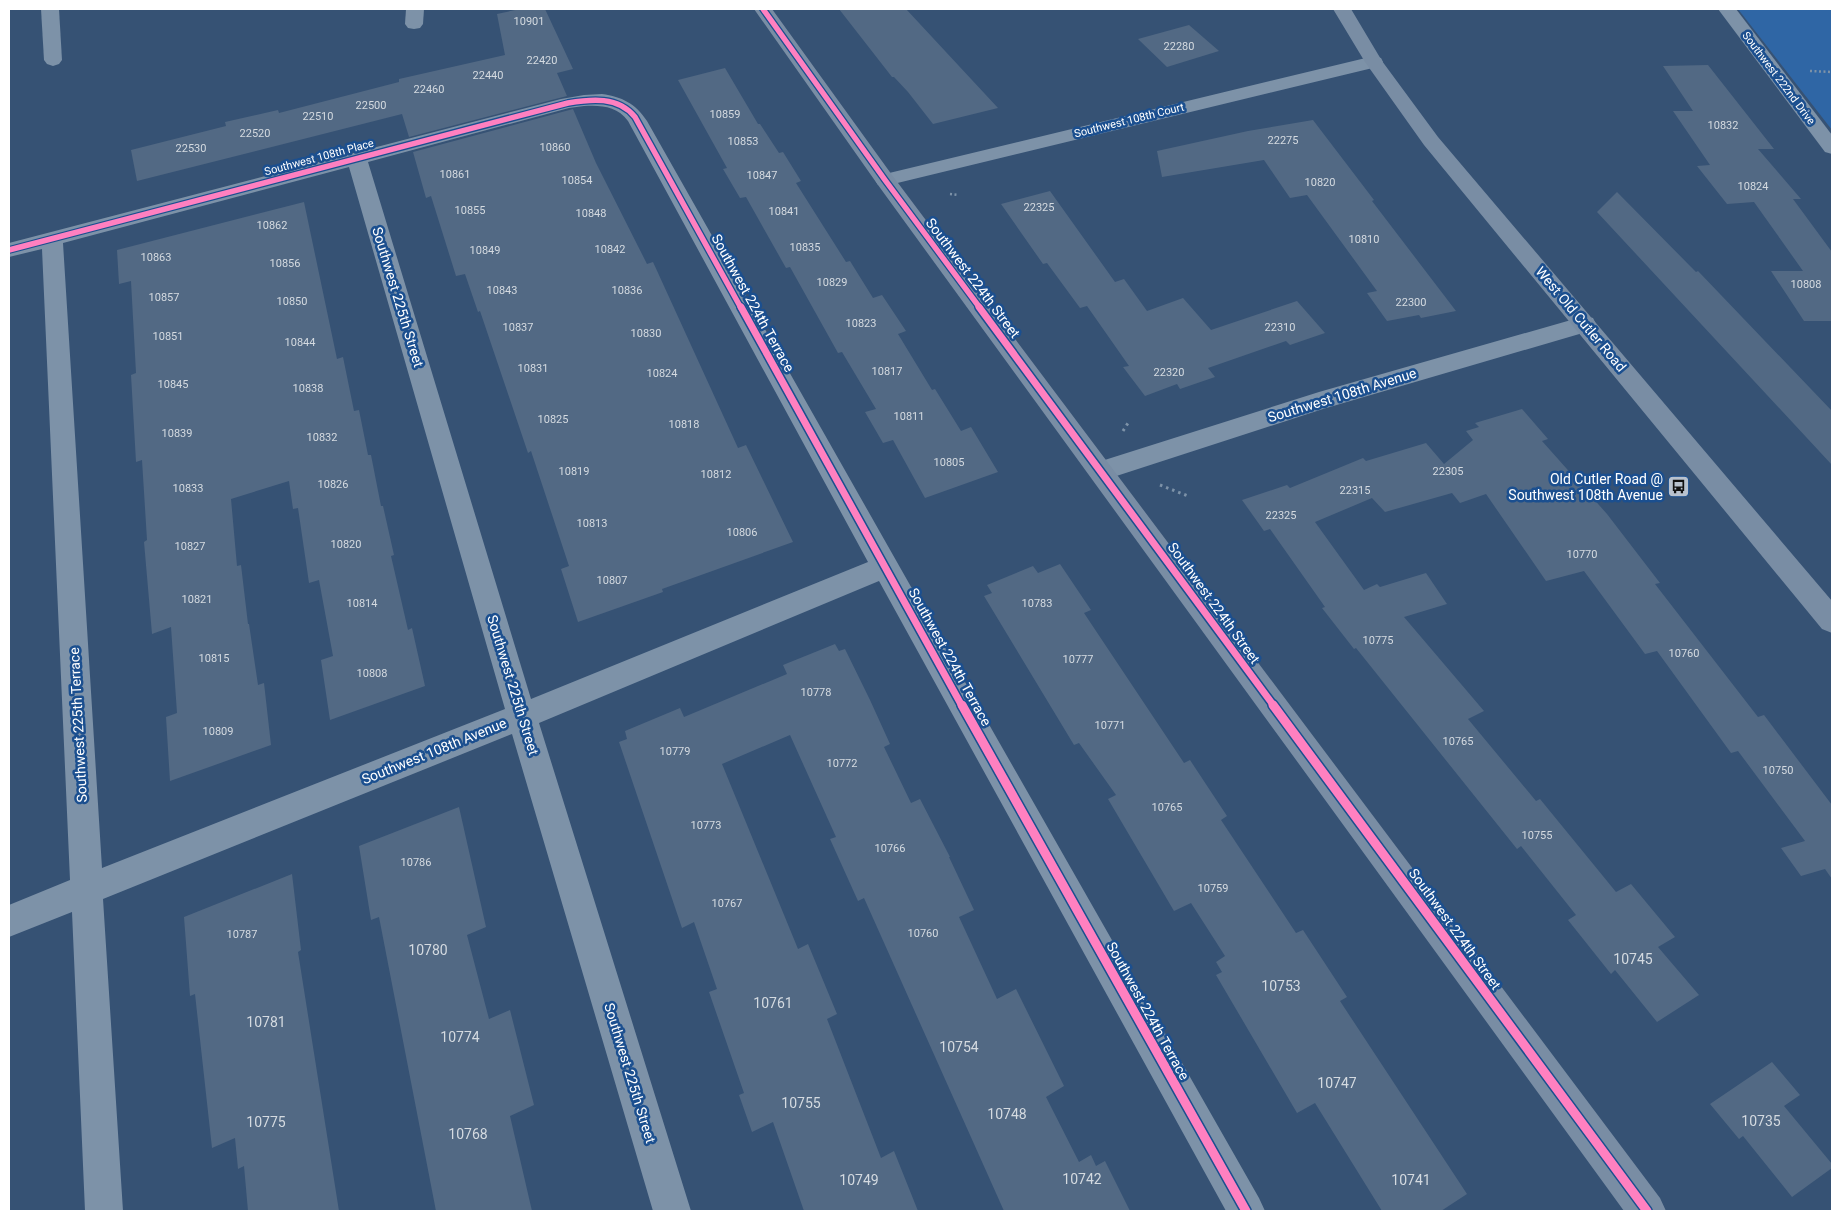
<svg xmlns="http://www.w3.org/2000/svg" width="1841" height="1220" font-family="Roboto,sans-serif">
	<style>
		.green { fill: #2f66a5 }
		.building { fill: #526984 }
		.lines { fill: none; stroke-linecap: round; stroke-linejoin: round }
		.path-far1 { stroke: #7d92a8; stroke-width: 2.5; stroke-dasharray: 2 2.5; stroke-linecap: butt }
		.path { stroke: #7d92a8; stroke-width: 3; stroke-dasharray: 2.5 4; stroke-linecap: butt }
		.street { fill: #7d92a8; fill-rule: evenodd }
		.secondary { fill: #798da4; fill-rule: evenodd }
		.cycleway-far2-casing { stroke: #1b4f8f; stroke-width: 8 }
		.cycleway-far1-casing { stroke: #1b4f8f; stroke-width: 10 }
		.cycleway-casing { stroke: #1b4f8f; stroke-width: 12 }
		.cycleway-far2 { stroke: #ff80c0; stroke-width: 5.5 }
		.cycleway-far1 { stroke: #ff80c0; stroke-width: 7 }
		.cycleway { stroke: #ff80c0; stroke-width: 9 }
		.labels { text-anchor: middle; stroke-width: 5; stroke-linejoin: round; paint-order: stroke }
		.number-label { font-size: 11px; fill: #d4dae0 }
		.far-street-label { font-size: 11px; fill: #fff; stroke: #1b4f8f }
		.street-label { font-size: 14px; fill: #fff; stroke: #1b4f8f }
		.poi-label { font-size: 14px; fill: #fff; stroke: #1b4f8f; text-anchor: end }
		.near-number-label { font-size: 14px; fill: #d4dae0 }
	</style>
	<rect width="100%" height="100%" fill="#365274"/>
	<polygon class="green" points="1738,9 1832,9 1832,130"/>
	<g class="building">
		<polygon points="520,9 545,9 573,69 557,73 567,96 409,137 402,114 137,181 131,150 226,126 225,122 278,110 279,113 399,82 399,79 505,55 497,14"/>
		<polygon points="839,9 906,9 998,108 933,124 908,92 894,77 892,77"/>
		<polygon points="1189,25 1219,51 1167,67 1138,39"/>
		<polygon points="1708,65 1774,149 1758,149 1801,199 1793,199 1832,252 1832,321 1804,321 1771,271 1803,271 1754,202 1727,204 1697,166 1710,165 1673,111 1693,111 1663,66"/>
		<polygon points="725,68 758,124 760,124 779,153 783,152 801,181 796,183 846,262 850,261 873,298 882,295 906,331 898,334 932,390 935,389 961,431 971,427 998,472 925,498 893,440 883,443 865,412 876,409 842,352 838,353 790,267 786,268 746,197 740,198 723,169 727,168 678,80"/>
		<polygon points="573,109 596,163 647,264 653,262 738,448 746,445 793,542 662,589 663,592 578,622 561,569 569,566 531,451 528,453 480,311 478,312 465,274 456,276 431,196 426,198 413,152"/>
		<polygon points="1313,120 1374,200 1372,201 1456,311 1421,318 1419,315 1387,321 1367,293 1377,291 1307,195 1290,198 1264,160 1162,177 1157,151 1248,131"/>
		<polygon points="1050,191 1115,282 1124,279 1147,311 1183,298 1211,330 1297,301 1325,333 1290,345 1286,341 1208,368 1215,377 1180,389 1177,384 1145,396 1123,367 1129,366 1087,306 1080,308 1047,263 1043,264 1001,204"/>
		<polygon points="1617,192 1696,272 1698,271 1832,411 1832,465 1597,212"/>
		<polygon points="304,202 337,359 343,357 354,411 359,410 368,455 371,455 381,506 383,506 394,555 391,556 408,630 412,628 425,686 330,720 321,660 333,656 319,580 309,583 298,508 293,509 289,481 231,499 237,566 241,565 248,624 249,624 258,685 264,683 271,745 170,781 166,717 177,713 171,627 152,634 144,542 147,540 142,460 136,462 131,375 136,373 131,281 119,284 117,250"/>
		<polygon points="1522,409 1548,439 1542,441 1607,514 1660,583 1655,584 1758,717 1764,715 1832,805 1832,879 1825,869 1801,876 1781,848 1805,841 1738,751 1731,753 1657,651 1645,654 1584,571 1546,581 1486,494 1460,503 1452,493 1385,512 1372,498 1315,522 1364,590 1377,584 1380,587 1426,573 1447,604 1404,617 1484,711 1468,719 1536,801 1540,799 1616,892 1631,884 1675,937 1658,947 1699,995 1657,1022 1615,970 1611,974 1568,920 1576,915 1521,846 1517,849 1356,648 1354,649 1322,608 1325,607 1270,529 1264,531 1242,500 1287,485 1290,488 1363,458 1366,461 1426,443 1444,464 1473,440 1466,431 1479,427 1475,423"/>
		<polygon points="1060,564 1091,610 1084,613 1184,763 1190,760 1227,816 1221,820 1296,933 1303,930 1347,997 1340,1001 1467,1194 1441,1211 1382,1211 1315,1103 1297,1113 1216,975 1222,972 1216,962 1225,956 1191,903 1174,911 1108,799 1116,795 1079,743 1074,745 984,596 992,593 987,585 1033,566 1038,573"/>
		<polygon points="835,644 839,651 845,649 870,700 890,744 884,747 911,803 920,799 950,857 949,857 974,910 959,917 997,999 1016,989 1064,1086 1046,1097 1079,1162 1091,1155 1096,1166 1105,1161 1130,1211 1004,1211 864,898 858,901 830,839 836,837 790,735 722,764 798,949 808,944 837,1014 827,1019 881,1158 894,1151 918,1211 804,1211 773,1122 752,1132 739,1095 744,1093 709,992 717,989 694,922 682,928 619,742 627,739 625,731 680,708 684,717 787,674 783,665"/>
		<polygon points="459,807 486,927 467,935 489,1019 510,1010 534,1105 510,1116 532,1211 436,1211 379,917 371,920 359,846"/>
		<polygon points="292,874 301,950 298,952 339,1211 248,1211 244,1166 238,1169 235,1138 212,1148 195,994 190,996 184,917"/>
		<polygon points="1772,1062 1800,1095 1784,1106 1832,1164 1832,1168 1792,1197 1743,1136 1739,1139 1710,1104"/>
	</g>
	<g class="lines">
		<g class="path-far1">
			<polyline points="1810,71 1832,72"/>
			<polyline points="950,194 958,195"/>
		</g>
		<g class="path">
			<polyline points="1123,431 1128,423"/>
			<polyline points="1160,485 1188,496"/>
		</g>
		<g class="street">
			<polygon points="41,9 59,9 62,60 59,64 53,66 47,64 44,60"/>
			<polygon points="406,9 424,9 423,24 420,28 414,29 408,28 405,24"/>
			<polygon points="1718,9 1736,9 1832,135 1832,154 1825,152"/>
			<polygon points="1374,56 1381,58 1383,62 1381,66 885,186 878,185 875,180 878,175 885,174"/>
			<path d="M602 94C622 97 635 103 647 121L995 735 1259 1198 1265 1211H1226L879 581 539 723 691 1211H653L512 734 103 899 123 1211H85L72 912 9 937V905L70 880 42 249 9 257V243L561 99 584 95ZM584 106C601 105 617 106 628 121L868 562 531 699 368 162 569 108ZM349 167 505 709 102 868 63 243Z"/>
			<polygon points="1585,316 1593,318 1596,324 1593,330 1323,409 1101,481 1092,478 1088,471 1092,464 1319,392"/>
		</g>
		<g class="secondary">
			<polygon points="754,9 772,9 892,175 1660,1198 1666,1211 1624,1211 878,185"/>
			<polygon points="1333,9 1351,9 1382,61 1438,137 1832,601 1832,633 1822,629 1424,145 1365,62"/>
		</g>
		<defs>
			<g id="cycleway-far2">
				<polyline points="763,9 885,180 980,308"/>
				<path d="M9 250 568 103C591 99 618 96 635 117L741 308"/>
			</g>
			<g id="cycleway-far1">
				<polyline points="741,307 962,706"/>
				<polyline points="979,307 1274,706"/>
			</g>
			<g id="cycleway">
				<polyline points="962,705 1246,1211"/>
				<polyline points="1273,705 1647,1211"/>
			</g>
		</defs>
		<use href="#cycleway-far2" class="cycleway-far2-casing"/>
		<use href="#cycleway-far1" class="cycleway-far1-casing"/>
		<use href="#cycleway" class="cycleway-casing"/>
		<use href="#cycleway-far2" class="cycleway-far2"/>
		<use href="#cycleway-far1" class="cycleway-far1"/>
		<use href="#cycleway" class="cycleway"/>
	</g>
	<defs>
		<symbol id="bus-square" viewBox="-11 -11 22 22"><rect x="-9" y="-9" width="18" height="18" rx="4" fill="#b9c2ce" stroke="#1b4f8f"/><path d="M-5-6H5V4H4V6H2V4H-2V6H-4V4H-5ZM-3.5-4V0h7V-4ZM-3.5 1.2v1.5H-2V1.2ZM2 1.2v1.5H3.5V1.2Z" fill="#111"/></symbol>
	</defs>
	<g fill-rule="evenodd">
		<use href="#bus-square" x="1666" y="474" width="25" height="25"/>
	</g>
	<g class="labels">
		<g class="number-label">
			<text x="529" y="25">10901</text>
			<text x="1179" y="50">22280</text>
			<text x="542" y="64">22420</text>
			<text x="488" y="79">22440</text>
			<text x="429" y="93">22460</text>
			<text x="371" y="109">22500</text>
			<text x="725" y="118">10859</text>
			<text x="318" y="120">22510</text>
			<text x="1723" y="129">10832</text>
			<text x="255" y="137">22520</text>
			<text x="1283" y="144">22275</text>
			<text x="743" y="145">10853</text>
			<text x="555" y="151">10860</text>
			<text x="191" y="152">22530</text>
			<text x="455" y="178">10861</text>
			<text x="762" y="179">10847</text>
			<text x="577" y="184">10854</text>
			<text x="1320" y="186">10820</text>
			<text x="1753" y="190">10824</text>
			<text x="1039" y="211">22325</text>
			<text x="470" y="214">10855</text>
			<text x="784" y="215">10841</text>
			<text x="591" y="217">10848</text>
			<text x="272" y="229">10862</text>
			<text x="1364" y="243">10810</text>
			<text x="805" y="251">10835</text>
			<text x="610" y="253">10842</text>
			<text x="485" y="254">10849</text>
			<text x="156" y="261">10863</text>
			<text x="285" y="267">10856</text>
			<text x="832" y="286">10829</text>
			<text x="1806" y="288">10808</text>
			<text x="502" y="294">10843</text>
			<text x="627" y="294">10836</text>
			<text x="164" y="301">10857</text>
			<text x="292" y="305">10850</text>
			<text x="1411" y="306">22300</text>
			<text x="861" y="327">10823</text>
			<text x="518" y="331">10837</text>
			<text x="1280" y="331">22310</text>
			<text x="646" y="337">10830</text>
			<text x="168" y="340">10851</text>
			<text x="300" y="346">10844</text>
			<text x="533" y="372">10831</text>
			<text x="887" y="375">10817</text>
			<text x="1169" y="376">22320</text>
			<text x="662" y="377">10824</text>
			<text x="173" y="388">10845</text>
			<text x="308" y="392">10838</text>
			<text x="909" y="420">10811</text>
			<text x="553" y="423">10825</text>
			<text x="684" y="428">10818</text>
			<text x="177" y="437">10839</text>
			<text x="322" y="441">10832</text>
			<text x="949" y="466">10805</text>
			<text x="574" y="475">10819</text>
			<text x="1448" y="475">22305</text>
			<text x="716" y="478">10812</text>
			<text x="333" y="488">10826</text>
			<text x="188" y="492">10833</text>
			<text x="1355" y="494">22315</text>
			<text x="1281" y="519">22325</text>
			<text x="592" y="527">10813</text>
			<text x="742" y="536">10806</text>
			<text x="346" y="548">10820</text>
			<text x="190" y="550">10827</text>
			<text x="1582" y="558">10770</text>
			<text x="612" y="584">10807</text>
			<text x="197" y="603">10821</text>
			<text x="362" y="607">10814</text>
			<text x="1037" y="607">10783</text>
			<text x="1378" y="644">10775</text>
			<text x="1684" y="657">10760</text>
			<text x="214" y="662">10815</text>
			<text x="1078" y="663">10777</text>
			<text x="372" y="677">10808</text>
			<text x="816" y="696">10778</text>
			<text x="1110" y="729">10771</text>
			<text x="218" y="735">10809</text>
			<text x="1458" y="745">10765</text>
			<text x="675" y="755">10779</text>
			<text x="842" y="767">10772</text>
			<text x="1778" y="774">10750</text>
			<text x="1167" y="811">10765</text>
			<text x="706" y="829">10773</text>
			<text x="1537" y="839">10755</text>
			<text x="890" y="852">10766</text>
			<text x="416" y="866">10786</text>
			<text x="1213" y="892">10759</text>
			<text x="727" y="907">10767</text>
			<text x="923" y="937">10760</text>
			<text x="242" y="938">10787</text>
		</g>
		<g class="far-street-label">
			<text transform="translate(1779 78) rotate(53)" y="4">Southwest 222nd Drive</text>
			<text transform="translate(1129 120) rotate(-14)" y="4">Southwest 108th Court</text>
			<text transform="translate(319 157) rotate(-15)" y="4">Southwest 108th Place</text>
		</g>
		<g class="street-label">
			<text transform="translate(973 278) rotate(53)" y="5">Southwest 224th Street</text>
			<text transform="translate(398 297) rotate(73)" y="5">Southwest 225th Street</text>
			<text transform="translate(753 303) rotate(61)" y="5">Southwest 224th Terrace</text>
			<text transform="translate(1581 319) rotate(50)" y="5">West Old Cutler Road</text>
			<text transform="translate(1342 395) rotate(-17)" y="5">Southwest 108th Avenue</text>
			<text transform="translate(1214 603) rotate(54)" y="5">Southwest 224th Street</text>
			<text transform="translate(950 657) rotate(61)" y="5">Southwest 224th Terrace</text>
			<text transform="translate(513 685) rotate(73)" y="5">Southwest 225th Street</text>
			<text transform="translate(78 725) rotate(-93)" y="5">Southwest 225th Terrace</text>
			<text transform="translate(434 751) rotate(-22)" y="5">Southwest 108th Avenue</text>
			<text transform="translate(1455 929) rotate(54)" y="5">Southwest 224th Street</text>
			<text transform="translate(1148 1011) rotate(61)" y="5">Southwest 224th Terrace</text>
			<text transform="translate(630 1073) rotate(73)" y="5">Southwest 225th Street</text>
		</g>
		<g class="poi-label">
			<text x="1663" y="484">Old Cutler Road @<tspan x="1663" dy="16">Southwest 108th Avenue</tspan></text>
		</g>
		<g class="near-number-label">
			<text x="428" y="955">10780</text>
			<text x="1633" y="964">10745</text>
			<text x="1281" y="991">10753</text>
			<text x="773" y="1008">10761</text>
			<text x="266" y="1027">10781</text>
			<text x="460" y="1042">10774</text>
			<text x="959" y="1052">10754</text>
			<text x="1337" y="1088">10747</text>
			<text x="801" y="1108">10755</text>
			<text x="1007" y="1119">10748</text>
			<text x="1761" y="1126">10735</text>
			<text x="266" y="1127">10775</text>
			<text x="468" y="1139">10768</text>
			<text x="1082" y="1184">10742</text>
			<text x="859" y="1185">10749</text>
			<text x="1411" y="1185">10741</text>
		</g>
	</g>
	<rect width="1841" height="1220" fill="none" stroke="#ffffff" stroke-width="20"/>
</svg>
